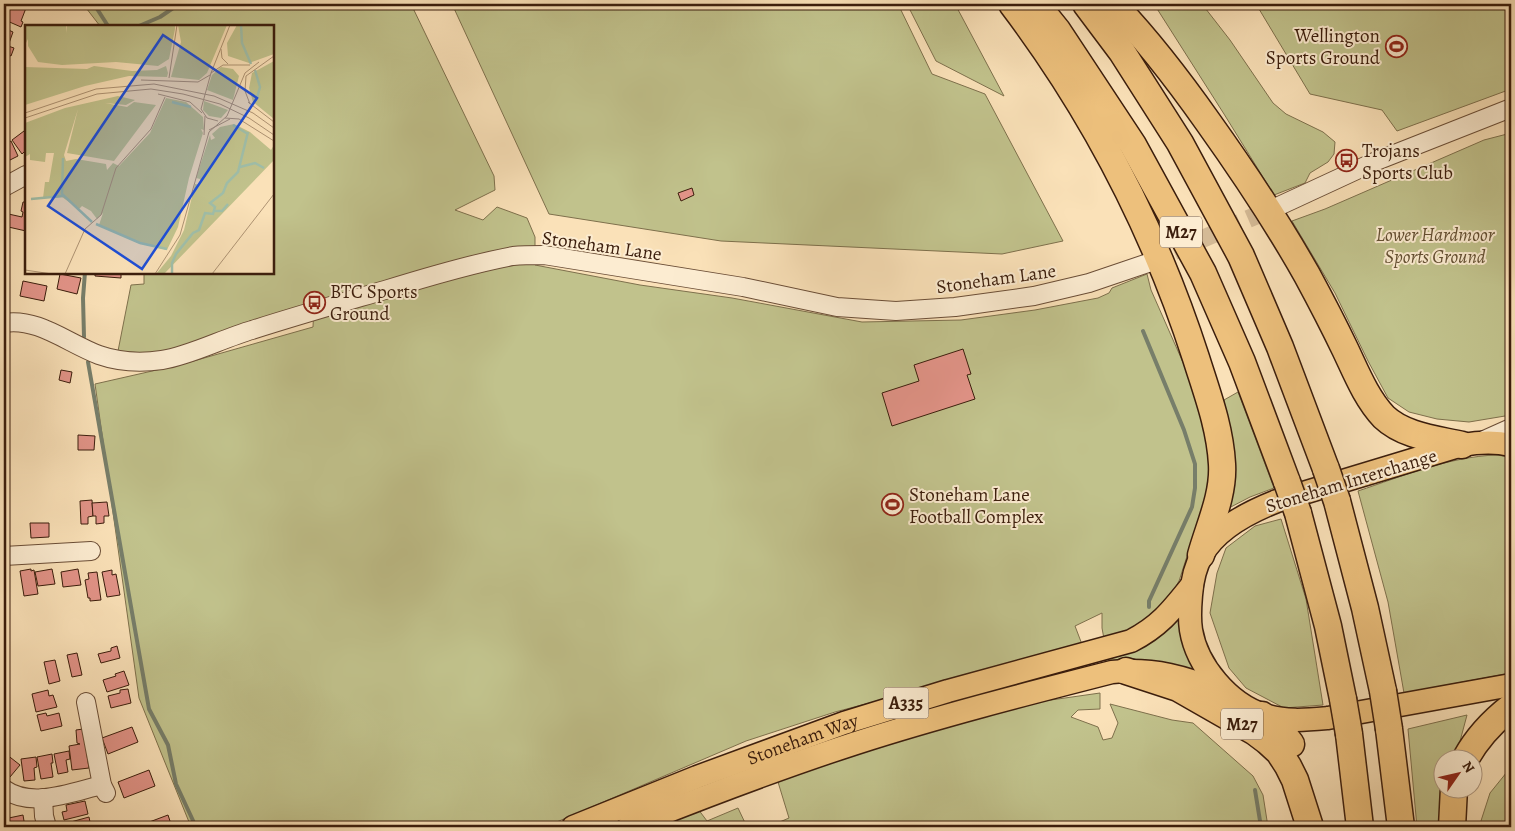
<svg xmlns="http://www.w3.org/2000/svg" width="1515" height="831" font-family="Alegreya,serif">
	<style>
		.green { fill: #c1c28c; stroke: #7e704c }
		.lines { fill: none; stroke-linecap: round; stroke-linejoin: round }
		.stream { stroke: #777e6a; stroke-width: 4 }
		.building { fill: #e39489; stroke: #3b1d0c }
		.minor-tunnel { stroke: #d4ba96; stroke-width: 18; stroke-dasharray: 18 9; stroke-linecap: butt }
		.minor-casing { stroke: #6b4e37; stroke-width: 20 }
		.major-casing { stroke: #3b1d0c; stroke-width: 25 }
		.highway-casing { stroke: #3b1d0c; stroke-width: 29 }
		.minor { stroke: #fcecd1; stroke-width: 18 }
		.major { stroke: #edc07c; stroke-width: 22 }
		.highway { stroke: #edc07c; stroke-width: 26 }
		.highway-bridge-casing { stroke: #3b1d0c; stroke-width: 29; stroke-linecap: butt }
		.highway-bridge { stroke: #edc07c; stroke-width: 26 }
		.labels { text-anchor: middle; stroke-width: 4; stroke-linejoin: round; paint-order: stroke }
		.shield { fill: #fcecd1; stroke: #755b47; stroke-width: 1 }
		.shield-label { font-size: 18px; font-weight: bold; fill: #3b1d0c }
		.poi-label { font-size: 19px; fill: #3b1d0c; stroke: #fcecd1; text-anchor: start }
		.park-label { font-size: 19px; font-style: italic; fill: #634f32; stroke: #fcecd1 }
		.street-label { font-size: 19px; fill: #3b1d0c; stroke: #fcecd1 }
		.inset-river { fill: none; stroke: #9fbea9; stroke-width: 2.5 }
		.inset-road { fill: none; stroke: #ae9373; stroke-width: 1 }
		.view { fill: #1d4ed8; fill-opacity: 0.15; stroke: #1d4ed8; stroke-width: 2.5 }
		.inset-edge { fill: none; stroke: #3b1d0c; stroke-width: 2.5 }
	</style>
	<rect width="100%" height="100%" fill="#fae1b8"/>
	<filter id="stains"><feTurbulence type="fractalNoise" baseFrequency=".004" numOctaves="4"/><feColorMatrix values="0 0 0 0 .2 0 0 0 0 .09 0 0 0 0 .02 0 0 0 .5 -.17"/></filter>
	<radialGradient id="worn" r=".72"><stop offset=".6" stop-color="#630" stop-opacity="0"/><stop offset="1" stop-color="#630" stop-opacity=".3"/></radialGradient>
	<g class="green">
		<polygon points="83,4 411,4 494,176 495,190 455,210 483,220 497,207 527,218 535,237 535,265 640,285 732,298 862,322 961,320 1035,310 1098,298 1109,293 1112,288 1147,274 1151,290 1204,410 1213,476 1179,581 1171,595 1158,611 1126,632 1104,639 1102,628 1102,613 1075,626 1083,647 835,712 746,741 545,827 191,827 139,698 95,384 183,364 313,327 314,304 168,355 118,351 131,285 144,284 144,273 272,272 272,26 100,26"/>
		<polygon points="452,4 898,4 932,74 985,94 1063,241 1002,254 721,241 549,214"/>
		<polygon points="907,4 955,4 1004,96 936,61"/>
		<polygon points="1154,4 1202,4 1230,40 1273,103 1286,114 1323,132 1335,142 1334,154 1328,162 1310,173 1305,183 1274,195 1224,114"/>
		<polygon points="1256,4 1511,4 1511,89 1397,131 1382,110 1310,94"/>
		<polygon points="1511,133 1511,415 1469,422 1437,419 1409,412 1388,398 1368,361 1335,293 1292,221 1325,209 1484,140"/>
		<polygon points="1238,392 1274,488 1250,497 1227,509 1233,462 1224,400"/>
		<path d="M1496 455 1511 457V673L1404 693 1388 602 1358 491C1403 476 1448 457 1496 455Z"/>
		<polygon points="1281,519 1306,599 1323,705 1284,708 1246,688 1229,668 1210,613 1217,573 1226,548 1255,526"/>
		<path d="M1177 618 1179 619 1184 646 1194 671C1166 662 1137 656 1106 662L1105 657Z"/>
		<polygon points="1100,693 1100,709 1078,710 1071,717 1098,727 1103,740 1112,738 1118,723 1110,704 1172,720 1193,723 1253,776 1263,795 1268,827 768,827 789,818 778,782 786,777 940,728 1044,701"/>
		<polygon points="1467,715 1459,745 1453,758 1442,758 1442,788 1439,827 1417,827 1408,729"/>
		<polygon points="1511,767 1511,827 1479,827 1490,793"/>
		<polygon points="738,808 747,827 653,827 698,809 707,821"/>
	</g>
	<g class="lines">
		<g class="stream">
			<polyline points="94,4 108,26"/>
			<polyline points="139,26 160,17 179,4"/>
			<polyline points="1143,331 1184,430 1195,464 1195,488 1192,507 1149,601 1149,607"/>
			<polyline points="84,337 83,298 85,272"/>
			<polyline points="88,362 149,709 168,745 176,784 196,827"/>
			<polyline points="1255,790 1261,827"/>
		</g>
	</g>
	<g class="building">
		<polygon points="8,4 15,4 26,8 21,21 23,22 21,27 5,20 6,17 4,15"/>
		<polygon points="4,28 13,32 8,46 14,48 11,56 4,53"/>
		<polygon points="24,131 26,134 26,150 22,154 12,140"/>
		<polygon points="11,141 18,156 6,162 4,158 4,145"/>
		<polygon points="692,188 694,195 681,201 678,193"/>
		<polygon points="23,202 26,202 26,231 4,226 4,213 22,217 23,212 21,211"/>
		<polygon points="95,272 121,272 121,278 95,276"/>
		<polygon points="60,274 81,278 77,294 57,289"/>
		<polygon points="23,281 47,286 44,301 20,296"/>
		<polygon points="963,349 971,374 967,375 975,399 892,426 882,393 919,381 914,365"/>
		<polygon points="61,370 72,372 70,383 59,380"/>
		<polygon points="78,435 95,436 94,450 78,450"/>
		<polygon points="92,500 93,516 88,517 88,524 81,524 80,501"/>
		<polygon points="107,502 109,516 104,516 104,523 96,524 96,516 93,516 92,503"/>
		<polygon points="30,523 49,523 49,537 31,538"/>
		<polygon points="31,569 31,571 34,570 38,594 24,596 20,571"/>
		<polygon points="52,569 55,584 38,586 35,572"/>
		<polygon points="78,569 81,585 63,587 61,572"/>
		<polygon points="112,570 112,575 116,574 120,595 107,597 102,572"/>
		<polygon points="97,572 101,600 90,601 90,598 88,598 85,580 89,579 88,573"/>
		<polygon points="117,646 120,658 101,663 98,654 111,651 111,648"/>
		<polygon points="77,653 82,675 72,677 67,655"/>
		<polygon points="55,660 60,681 49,684 44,662"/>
		<polygon points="124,671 129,685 107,692 103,680 116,676 115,674"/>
		<polygon points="128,689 131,703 111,708 108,696 120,693 120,690"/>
		<polygon points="48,690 49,696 53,695 57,707 36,712 32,694"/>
		<polygon points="46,713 47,716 59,713 62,726 41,731 37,715"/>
		<polygon points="132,727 138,742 108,754 102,738"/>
		<polygon points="83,729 89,768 72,770 69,746 80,744 77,743 76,730"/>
		<polygon points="69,751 70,759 66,760 68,772 58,774 54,754"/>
		<polygon points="6,754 20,765 10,777 4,772 4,756"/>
		<polygon points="52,754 53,763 51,763 53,777 41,779 37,757"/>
		<polygon points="36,757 37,767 34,768 35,780 24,781 21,759"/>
		<polygon points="149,770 155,786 124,798 118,782"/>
		<polygon points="85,801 88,814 64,820 62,812 67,811 66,805"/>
		<polygon points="23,815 25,827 4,827 4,819"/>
		<polygon points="168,815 172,827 136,827"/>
		<polygon points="89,817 91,827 68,827 67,823"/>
	</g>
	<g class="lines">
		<polyline class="minor-tunnel" points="1149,262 1276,207"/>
		<defs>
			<g id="minor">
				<polyline points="4,187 26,175"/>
				<polyline points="1279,206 1374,162 1511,108"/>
				<path d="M4 323C37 317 69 344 99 355 119 362 141 363 162 360 189 356 224 338 252 330 296 316 341 303 385 290 427 277 470 264 513 256 523 255 534 255 544 255L743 287 837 307 896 311 955 307 1034 296 1089 283 1148 263"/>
				<polyline points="1482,441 1511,428"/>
				<polyline points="4,556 91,551"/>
				<polyline points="86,702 102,785 106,793"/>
				<path d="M4 789C32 809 72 792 102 785"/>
				<polyline points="43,798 44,816 47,827"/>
			</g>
			<g id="major">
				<path d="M1511 445C1494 441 1479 442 1462 445L1277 501C1249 512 1217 528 1202 555 1195 567 1192 582 1191 595 1190 607 1189 618 1191 630 1197 666 1229 704 1264 715 1286 722 1306 720 1328 718L1511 685"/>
				<path id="s1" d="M573 827 697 777 844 723 948 691 1131 641C1160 626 1172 610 1192 585"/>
				<path d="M628 827C703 797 779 768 856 743 940 716 1026 694 1112 672 1154 668 1186 677 1224 693"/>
			</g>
			<g id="highway">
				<path d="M1012 4C1093 111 1155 231 1196 358 1207 393 1220 427 1222 464 1224 495 1209 526 1201 555"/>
				<polyline points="1036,4 1057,30 1133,145 1203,273 1242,362 1287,482"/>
				<polyline points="1086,4 1122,52 1180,143 1241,256 1280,347 1326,469"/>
				<path d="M1113 4C1148 40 1179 81 1208 122 1243 171 1277 222 1307 275 1320 299 1333 324 1345 349 1356 372 1366 398 1384 417 1404 436 1436 439 1462 445"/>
				<polyline points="1337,501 1365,608 1383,691"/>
				<polyline points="1298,513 1328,626 1343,699"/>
				<polyline points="1126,671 1178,688 1255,732 1267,741 1279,752 1288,766 1295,780 1310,827"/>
				<polyline points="1262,715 1281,731 1291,744"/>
				<polyline points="1389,729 1401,827"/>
				<polyline points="1349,734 1360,827"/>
				<path d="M1466 758C1477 738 1493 721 1511 707"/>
				<polyline points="1452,827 1454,788"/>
			</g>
		</defs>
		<use href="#minor" class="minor-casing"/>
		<use href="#major" class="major-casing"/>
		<use href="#highway" class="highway-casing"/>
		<use href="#minor" class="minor"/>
		<use href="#major" class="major"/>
		<use href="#highway" class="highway"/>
		<defs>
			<g id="highway-bridge">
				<polyline points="1326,469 1337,501"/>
				<polyline points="1287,482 1298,513"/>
				<polyline points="1383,691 1389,729"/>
				<polyline points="1343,699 1349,734"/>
			</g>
		</defs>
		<use href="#highway-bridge" class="highway-bridge-casing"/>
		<use href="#highway-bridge" class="highway-bridge"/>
	</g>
	<defs>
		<symbol id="stadium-ring" viewBox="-11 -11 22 22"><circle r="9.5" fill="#fcecd1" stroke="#8f2418" stroke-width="1.5"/><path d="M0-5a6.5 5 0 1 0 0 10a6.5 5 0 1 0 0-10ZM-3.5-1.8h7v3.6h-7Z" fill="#8f2418"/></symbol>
		<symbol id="bus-ring" viewBox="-11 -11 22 22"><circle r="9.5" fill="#fcecd1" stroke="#8f2418" stroke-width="1.5"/><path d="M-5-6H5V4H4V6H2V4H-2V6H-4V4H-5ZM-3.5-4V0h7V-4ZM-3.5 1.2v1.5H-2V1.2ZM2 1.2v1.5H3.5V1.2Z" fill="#8f2418"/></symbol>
	</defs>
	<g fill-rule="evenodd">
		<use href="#stadium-ring" x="1384" y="34" width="25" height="25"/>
		<use href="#bus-ring" x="1334" y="148" width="25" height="25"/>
		<use href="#bus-ring" x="302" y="290" width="25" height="25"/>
		<use href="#stadium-ring" x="880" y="492" width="25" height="25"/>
	</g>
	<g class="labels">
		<g class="shield">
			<rect x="1160" y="216.5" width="42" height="31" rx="4"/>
			<rect x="883.5" y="687.5" width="45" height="31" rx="4"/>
			<rect x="1221" y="708.5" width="42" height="31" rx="4"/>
		</g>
		<g class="shield-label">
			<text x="1181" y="238">M27</text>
			<text x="906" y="709">A335</text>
			<text x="1242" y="730">M27</text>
		</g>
		<g class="poi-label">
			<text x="1380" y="42" text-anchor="end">Wellington<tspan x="1380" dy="22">Sports Ground</tspan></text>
			<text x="1362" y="157">Trojans<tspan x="1362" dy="22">Sports Club</tspan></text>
			<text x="330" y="298">BTC Sports<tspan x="330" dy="22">Ground</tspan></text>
			<text x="909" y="501">Stoneham Lane<tspan x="909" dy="22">Football Complex</tspan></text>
		</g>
		<g class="park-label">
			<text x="1435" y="241">Lower Hardmoor<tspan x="1435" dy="22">Sports Ground</tspan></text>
		</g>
		<g class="street-label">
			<text transform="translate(602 245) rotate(8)" y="7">Stoneham Lane</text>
			<text transform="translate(996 278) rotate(-8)" y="7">Stoneham Lane</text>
			<text transform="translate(1351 480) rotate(-17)" y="7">Stoneham Interchange</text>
			<text dy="7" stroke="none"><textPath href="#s1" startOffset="246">Stoneham Way</textPath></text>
		</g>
	</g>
	<g transform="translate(25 25)">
		<rect width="249" height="249" fill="#fae1b8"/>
		<path d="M0 0H41V8L42 0H150V4L144 34 133 41 91 37 37 40 13 37 3 21V14L0 20ZM153 0H202L182 48 174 55 146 52 156 17ZM212 0H249V29L224 38 203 31 202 18ZM249 36V94L228 77 224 63 227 48ZM69 41 107 46 132 45 141 41 143 48 142 52 104 51 60 61 0 80V42L62 44ZM196 42 208 44 214 51 208 75 182 65 187 50ZM93 71 110 75 101 80 80 78 102 82 109 77 131 80 89 136 42 128 53 84 39 130 41 136 51 134 81 139 82 145 88 138 94 141 125 108 141 73 161 77 178 92 179 105 176 104 178 108 164 153 153 202 142 225 113 218 74 200 78 188 72 194 66 186 57 181 54 184 37 172 18 173 20 157H24L29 128H21L20 137 5 135V129L0 132V98L40 83ZM179 76 203 85 196 93 184 91 178 85ZM209 99 225 107 246 125 249 120V135L139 249H131L146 231 159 205 170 159 175 160V154L171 153 185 110 186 115 190 113 187 109 195 102Z" fill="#c1c28c"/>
		<path class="inset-river" d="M216 0 217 18 226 39M230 45 235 62 231 76M147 77 166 82M208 100 223 109M38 133 37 169 67 197M215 142 230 138 239 143M6 174 38 171M189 186H197L203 179M71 199 115 218 142 224M147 249V238L151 229 168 208 174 205 180 188 188 189 190 182 185 178 198 168 202 158 213 147 223 107"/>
		<path class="inset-road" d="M196 24 197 33 203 39M186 48 205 0M144 53 152 0M116 55 173 57 185 50M133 69 165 77 177 88M223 77 249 97M225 79 220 66 221 51 249 31M0 88 71 64 129 59 189 71 228 88 249 103M0 93 72 69 126 64 158 69 195 79 224 93 249 110M200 93 214 94 249 116M193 96 182 93 176 84 186 48 198 40H225M184 105 205 94M179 110 180 91M0 245 27 249M40 249 60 204 76 190 91 143 126 104 140 72M130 249 155 210 184 107 202 91 220 48 234 37M187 249 249 169"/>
		<path class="view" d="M138 10 232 73 117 244 23 181Z"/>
		<rect width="249" height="249" class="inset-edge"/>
	</g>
	<rect width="1515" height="831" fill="none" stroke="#fae1b8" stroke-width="20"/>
	<rect x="5" y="5" width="1505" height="821" fill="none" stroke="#3b1d0c" stroke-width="2.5"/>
	<rect x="10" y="10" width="1495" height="811" fill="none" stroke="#3b1d0c"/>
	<g transform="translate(1458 774) rotate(56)"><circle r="24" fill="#fcecd1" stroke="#af9982"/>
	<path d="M0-4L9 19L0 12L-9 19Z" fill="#8f2418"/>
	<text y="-8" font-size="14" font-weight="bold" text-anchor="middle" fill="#3b1d0c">N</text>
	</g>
	<rect width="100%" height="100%" filter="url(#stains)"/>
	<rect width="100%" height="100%" fill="url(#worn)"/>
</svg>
